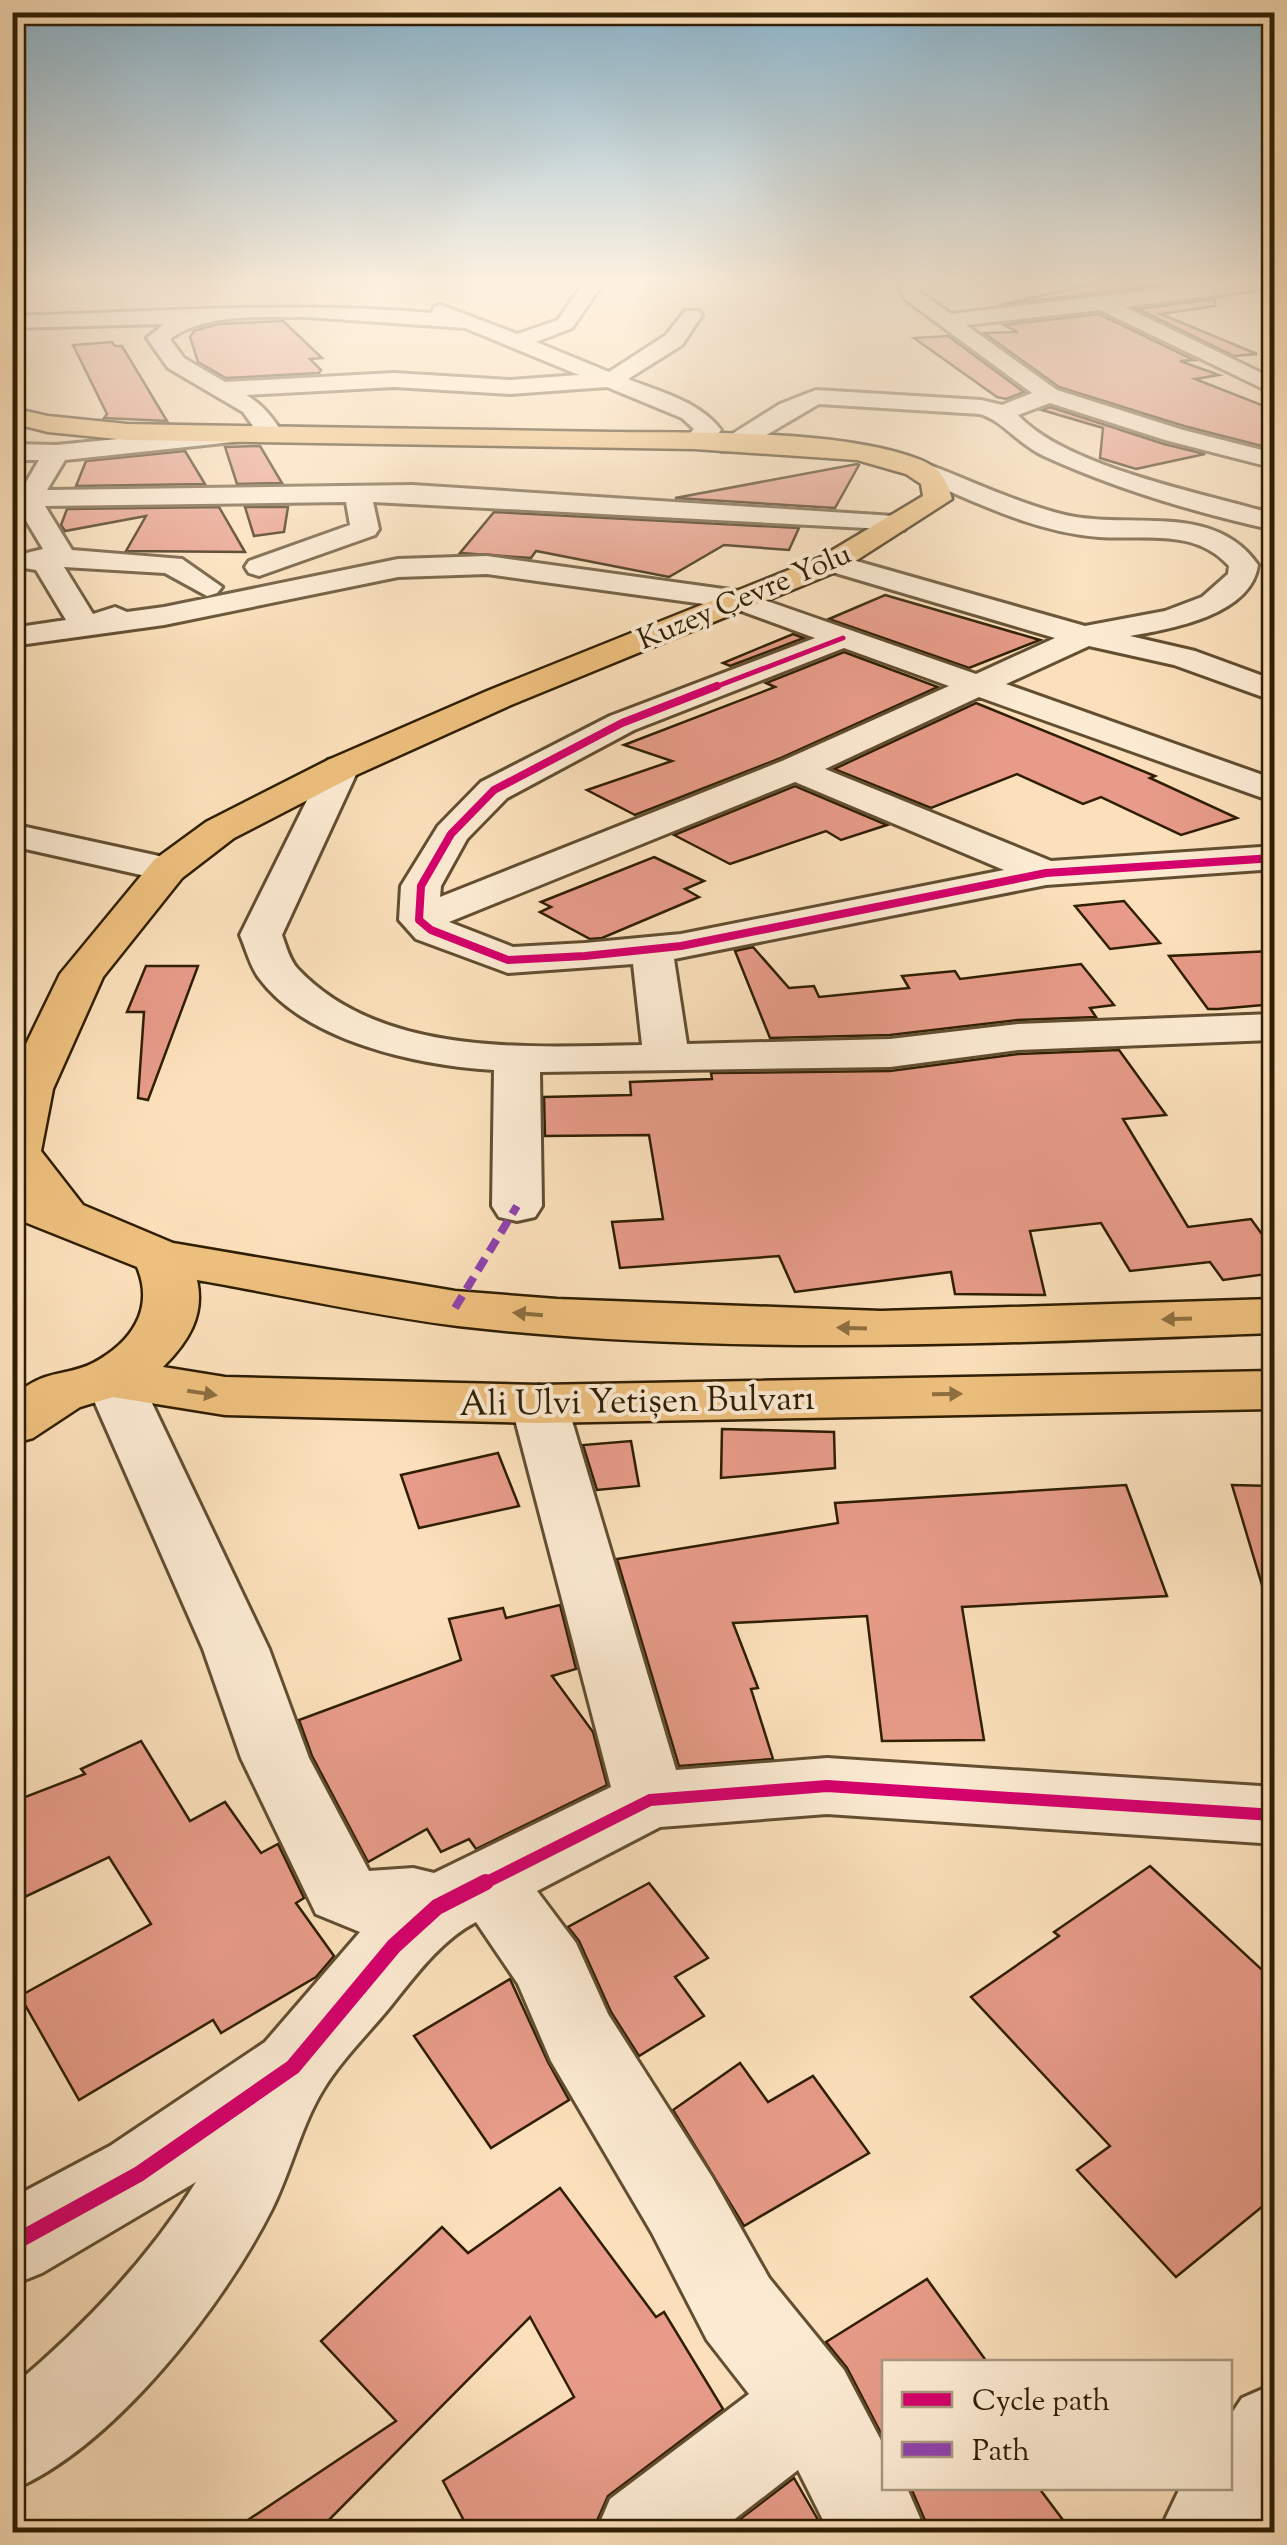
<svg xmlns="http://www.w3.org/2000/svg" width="1287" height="2545" font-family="'Sorts Mill Goudy',serif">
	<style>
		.building { fill: #e79b88; stroke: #2f1e03; stroke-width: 2.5 }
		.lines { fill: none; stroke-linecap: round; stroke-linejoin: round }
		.minor-casing { stroke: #624e31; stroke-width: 6 }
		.major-casing { stroke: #2f1e03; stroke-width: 5 }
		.minor { fill: #fcebd3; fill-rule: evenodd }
		.major { fill: #eec07e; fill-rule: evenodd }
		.quiet { stroke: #8e44ad; stroke-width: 8; stroke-dasharray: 14 8; stroke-linecap: butt }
		.cycleway-far3-casing { stroke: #fcebd3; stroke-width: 9 }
		.cycleway-far2-casing { stroke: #fcebd3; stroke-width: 12 }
		.cycleway-far1-casing { stroke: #fcebd3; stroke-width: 19 }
		.cycleway-casing { stroke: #fcebd3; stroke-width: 22 }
		.cycleway-far3 { stroke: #d6006c; stroke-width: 5 }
		.cycleway-far2 { stroke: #d6006c; stroke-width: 8 }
		.cycleway-far1 { stroke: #d6006c; stroke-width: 12 }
		.cycleway { stroke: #d6006c; stroke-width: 16 }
		.oneway { fill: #8e6f40 }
		.labels { text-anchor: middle; stroke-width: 8; stroke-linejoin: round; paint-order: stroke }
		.far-street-label { font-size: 30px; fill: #2f1e03; stroke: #fcebd3 }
		.street-label { font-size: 35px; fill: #2f1e03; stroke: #fcebd3 }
	</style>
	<rect width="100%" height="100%" fill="#fbe0bb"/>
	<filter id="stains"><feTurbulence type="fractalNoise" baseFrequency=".002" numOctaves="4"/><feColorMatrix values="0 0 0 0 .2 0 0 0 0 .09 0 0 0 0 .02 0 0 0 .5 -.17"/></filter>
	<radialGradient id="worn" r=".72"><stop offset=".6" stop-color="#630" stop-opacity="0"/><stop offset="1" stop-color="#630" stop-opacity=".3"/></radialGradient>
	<g class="building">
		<polygon points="1102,282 1185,282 999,305"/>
		<polygon points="1215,299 1215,306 1161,314 1257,354 1234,356 1138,309"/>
		<polygon points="1099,314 1194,360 1180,361 1219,375 1195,379 1274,410 1274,449 1184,426 1059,387 984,333 1018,332 1004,325"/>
		<polygon points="283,321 322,358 310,359 321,370 319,373 226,378 198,362 190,337 194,331 218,324"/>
		<polygon points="948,336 1024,392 1006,399 997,397 914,338"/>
		<polygon points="112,342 115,346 122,346 167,421 104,418 107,414 73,345"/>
		<polygon points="1050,407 1164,444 1205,454 1136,469 1100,458 1103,428 1042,410"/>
		<polygon points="260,446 282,483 237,484 225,447"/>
		<polygon points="185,451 205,484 76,486 86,461"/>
		<polygon points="859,465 835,508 675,498 857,464"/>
		<polygon points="219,507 245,552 126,551 146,516 65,531 61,525 67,509"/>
		<polygon points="245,507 288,507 284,532 254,536"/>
		<polygon points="494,512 799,528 789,550 724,545 669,577 536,551 531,558 460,553"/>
		<polygon points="885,595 1040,640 969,668 829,619"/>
		<polygon points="793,634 804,638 730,666 723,663"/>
		<polygon points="844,652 938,687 781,758 635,815 587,790 672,761 624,745 775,687 766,683"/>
		<polygon points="976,703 1155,776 1150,778 1237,818 1181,835 1101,797 1083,804 1017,774 931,808 834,769"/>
		<polygon points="795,786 887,825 841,840 826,831 730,864 674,835"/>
		<polygon points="654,857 704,881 685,889 699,897 602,938 590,939 540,912 551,907 541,902"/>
		<polygon points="1124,901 1160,943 1110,949 1075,906"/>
		<polygon points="753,947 789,988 814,986 819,997 909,988 902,976 955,971 960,979 1081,964 1114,1005 1090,1008 1096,1017 1018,1020 890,1035 770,1038 735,951"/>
		<polygon points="1274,951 1274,1004 1218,1009 1208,1009 1169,956"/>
		<polygon points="146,966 198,966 148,1100 138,1098 144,1012 127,1012"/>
		<polygon points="1119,1050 1166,1115 1123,1119 1188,1227 1251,1219 1274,1251 1274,1273 1223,1280 1210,1262 1130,1271 1101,1223 1030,1231 1045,1295 955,1294 951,1272 795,1292 779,1256 620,1268 612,1222 663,1219 649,1135 545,1136 544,1097 631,1095 630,1082 712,1079 711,1073 890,1071 1018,1054"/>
		<polygon points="722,1429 834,1432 835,1468 721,1478"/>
		<polygon points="631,1441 639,1486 597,1490 583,1445"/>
		<polygon points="498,1453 519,1506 419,1528 401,1475"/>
		<polygon points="1126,1485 1167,1596 962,1607 984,1740 882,1741 867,1616 733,1623 758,1688 751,1689 773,1759 679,1766 617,1559 838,1523 835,1503"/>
		<polygon points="1232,1485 1274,1486 1274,1593 1265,1595"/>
		<polygon points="560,1605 576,1669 552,1676 593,1732 607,1785 476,1849 469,1839 441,1852 427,1829 368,1862 312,1756 299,1720 461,1660 449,1619 503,1608 506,1618"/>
		<polygon points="141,1741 190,1821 225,1802 261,1853 278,1844 304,1898 296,1903 334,1956 316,1977 221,2033 213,2020 79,2100 20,1996 151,1924 109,1857 12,1903 12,1802 85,1774 81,1769"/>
		<polygon points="1150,1866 1274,1981 1274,2197 1176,2277 1077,2170 1110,2146 971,1997 1059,1936 1054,1932"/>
		<polygon points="649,1883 708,1958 675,1977 704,2016 639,2056 611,2012 579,1941 568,1927"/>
		<polygon points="510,1979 548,2062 569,2100 491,2148 414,2036"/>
		<polygon points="740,2063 768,2102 813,2076 869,2153 744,2226 673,2110"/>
		<polygon points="560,2188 656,2317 664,2312 723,2409 608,2496 592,2532 470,2532 443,2481 574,2397 530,2317 317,2532 230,2532 396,2421 321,2341 442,2227 468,2253"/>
		<polygon points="927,2279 987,2362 884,2362 884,2439 847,2368 826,2342"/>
		<polygon points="794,2478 825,2532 723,2532"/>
		<polygon points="911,2488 1039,2488 1072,2532 930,2532"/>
	</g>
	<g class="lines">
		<defs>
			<g id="minor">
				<path d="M584 282 603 283 572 328 536 342 609 372 666 335 685 311H699L702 315 682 345 628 379C660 392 699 401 721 430 713 442 700 450 685 446L682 441 694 429 682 418 607 387 510 394 394 387 246 395C262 404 272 417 282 432L279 437 65 460 47 490 412 485 894 516 908 524 904 530 373 502 379 529 375 535 259 576 249 573 245 567 249 561 350 525 346 502 45 506 72 550 182 559 222 587 217 593 207 596 165 573 64 567 93 614 115 607 127 612 164 607 398 559 487 556 738 591 976 674 1055 638 822 569 818 563 822 557H842L1085 626 1165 611 1202 597 1228 574 1229 566C1195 528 1145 540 1099 537 1032 532 970 499 909 474L905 469 909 464H927C972 481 1017 503 1065 515 1130 530 1214 501 1258 565 1251 615 1171 629 1130 636L1195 651 1274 680V701L1174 665 1089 646 1006 684 1274 779V802L979 697 825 769 1051 861 1274 846V869L1046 885 674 959 687 1044 890 1039 1018 1024 1274 1014V1040L1018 1050 890 1067 540 1072 542 1206 535 1217 517 1221 499 1217 492 1206 494 1070C420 1066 306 1042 259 978 250 966 246 949 240 935L323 768 328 760 341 757 354 760 359 768 282 935C286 946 290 961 298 969 382 1058 531 1047 642 1045L633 964 508 973 416 939 399 920 401 886 438 826 481 782 610 716 815 638 733 608 487 574 398 577 164 625 12 646V628L66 620 36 570 12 566 14 556 43 549 18 507H12V491H21L39 460H12V444L56 445 253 426 243 412 168 368 147 338 164 324 12 328V316C153 312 292 301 432 313L434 307 441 305 517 334 558 320ZM307 317 465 328 579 375 510 380 394 373 225 382 184 358 170 339C207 312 262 318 307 317ZM844 648 949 686 782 761 440 897 441 886 467 839 507 798 634 730ZM795 782 1004 870 681 934 585 943 513 947 449 922Z"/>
				<path d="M897 282H916L920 292 951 314 1221 282H1274L1269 288 1125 307 1274 379V394L1100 310 966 325 1057 390 1183 430 1274 453V468L1165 440 1050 403 1018 415C1065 467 1206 494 1274 514V530C1197 513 1116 489 1044 456 1019 445 1002 420 980 414L819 404 739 451H721L718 446 721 441 780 404 816 390 981 400 1002 405 1032 393 905 299Z"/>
				<polygon points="12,824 182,861 188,869 182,877 168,881 12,846"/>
				<path d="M112 1360 132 1365 140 1378 269 1649 309 1758 369 1871 413 1868 434 1873 611 1787 511 1404 519 1391 539 1385 559 1391 567 1404 676 1770 827 1758 1274 1787V1844L827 1814 660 1827 537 1891 576 1943 608 2014 712 2177 769 2278 844 2370 884 2446V2488H907L926 2532H829L798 2470 718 2532H596L610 2499 749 2394 707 2340 652 2233 551 2061 518 1984 476 1922C441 1940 415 1976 390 2007 368 2034 341 2060 323 2090 301 2126 291 2171 272 2209 224 2305 113 2448 12 2490V2387C82 2328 148 2260 196 2182L42 2273 12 2285V2198L110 2146 265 2042 360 1932 316 1914 241 1758 203 1649 84 1378 92 1365Z"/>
				<polygon points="1274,2384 1274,2511 1261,2532 1159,2532 1180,2488 1230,2488 1230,2416 1242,2398"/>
			</g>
			<path id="major" d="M12 408 48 416 127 424C289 427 450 429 612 432 698 433 842 429 921 460 940 468 947 480 952 499L843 569 511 705 354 776 234 838 182 878 103 977 53 1089 41 1151 83 1205 173 1243 455 1291 557 1299 881 1311 1274 1299V1333C1003 1343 729 1357 458 1326 371 1315 284 1295 197 1280 205 1316 188 1342 163 1367L225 1377 539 1385 1274 1371V1409L539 1423 225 1415 113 1397 80 1407 33 1438 12 1444V1396C21 1390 30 1383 40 1379 56 1372 77 1372 93 1363 131 1343 155 1309 137 1267L12 1217V1193L19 1192 12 1183V1073L60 974 154 860 206 822 328 760 487 691 821 557 923 496 921 484 906 474 857 460 694 449 127 440 48 432 12 423Z"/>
		</defs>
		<use href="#minor" class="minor-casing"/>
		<use href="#major" class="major-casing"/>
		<use href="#minor" class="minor"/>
		<use href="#major" class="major"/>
		<polyline class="quiet" points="455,1308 517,1206"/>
		<defs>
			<polyline id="cycleway-far3" points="710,689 843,638"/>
			<polyline id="cycleway-far2" points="717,686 622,723 494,790 451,834 421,886 419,920 431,930 508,960 585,956 681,946 1046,873 1274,858"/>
			<polyline id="cycleway-far1" points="481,1885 650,1800 827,1786 1274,1815"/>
			<polyline id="cycleway" points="12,2244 139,2174 293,2067 394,1946 437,1907 486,1882"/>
		</defs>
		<use href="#cycleway-far3" class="cycleway-far3-casing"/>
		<use href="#cycleway-far2" class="cycleway-far2-casing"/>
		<use href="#cycleway-far1" class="cycleway-far1-casing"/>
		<use href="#cycleway" class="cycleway-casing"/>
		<use href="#cycleway-far3" class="cycleway-far3"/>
		<use href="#cycleway-far2" class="cycleway-far2"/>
		<use href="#cycleway-far1" class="cycleway-far1"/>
		<use href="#cycleway" class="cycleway"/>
	</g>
	<defs><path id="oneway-solid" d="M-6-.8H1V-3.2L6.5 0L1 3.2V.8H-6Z" transform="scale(2.5)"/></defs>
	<g class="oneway">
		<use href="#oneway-solid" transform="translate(528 1314) rotate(-175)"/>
		<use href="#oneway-solid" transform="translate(1177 1319) rotate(178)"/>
		<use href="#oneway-solid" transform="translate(852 1328) rotate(-178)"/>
		<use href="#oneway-solid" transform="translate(202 1393) rotate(9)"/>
		<use href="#oneway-solid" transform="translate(947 1394) rotate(-1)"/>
	</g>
	<linearGradient id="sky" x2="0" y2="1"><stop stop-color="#8bb8d2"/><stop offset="0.44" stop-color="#fdf1e0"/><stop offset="1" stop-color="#fdf1e0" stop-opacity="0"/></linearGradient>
	<rect width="1287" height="639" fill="url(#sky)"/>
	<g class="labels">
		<g class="far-street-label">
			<text transform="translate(744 596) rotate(-23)" y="10">Kuzey Çevre Yolu</text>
		</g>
		<g class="street-label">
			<text transform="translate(637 1400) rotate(-1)" y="12">Ali Ulvi Yetişen Bulvarı</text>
		</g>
	</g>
	<rect width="1287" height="2545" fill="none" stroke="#fbe0bb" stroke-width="50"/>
	<rect x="15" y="15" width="1257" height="2515" fill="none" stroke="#2f1e03" stroke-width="5"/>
	<rect x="25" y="25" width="1237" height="2495" fill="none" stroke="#2f1e03" stroke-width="2.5"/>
	<rect x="882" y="2360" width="350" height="130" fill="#fcebd3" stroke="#aa9980" stroke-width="2.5"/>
	<rect x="902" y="2392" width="50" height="15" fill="#d6006c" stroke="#aa9980" stroke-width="2.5"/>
	<text x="972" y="2410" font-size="30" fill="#2f1e03">Cycle path</text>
	<rect x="902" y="2442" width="50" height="15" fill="#8e44ad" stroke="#aa9980" stroke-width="2.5"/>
	<text x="972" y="2460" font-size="30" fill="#2f1e03">Path</text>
	<rect width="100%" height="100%" filter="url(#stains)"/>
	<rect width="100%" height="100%" fill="url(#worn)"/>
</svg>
